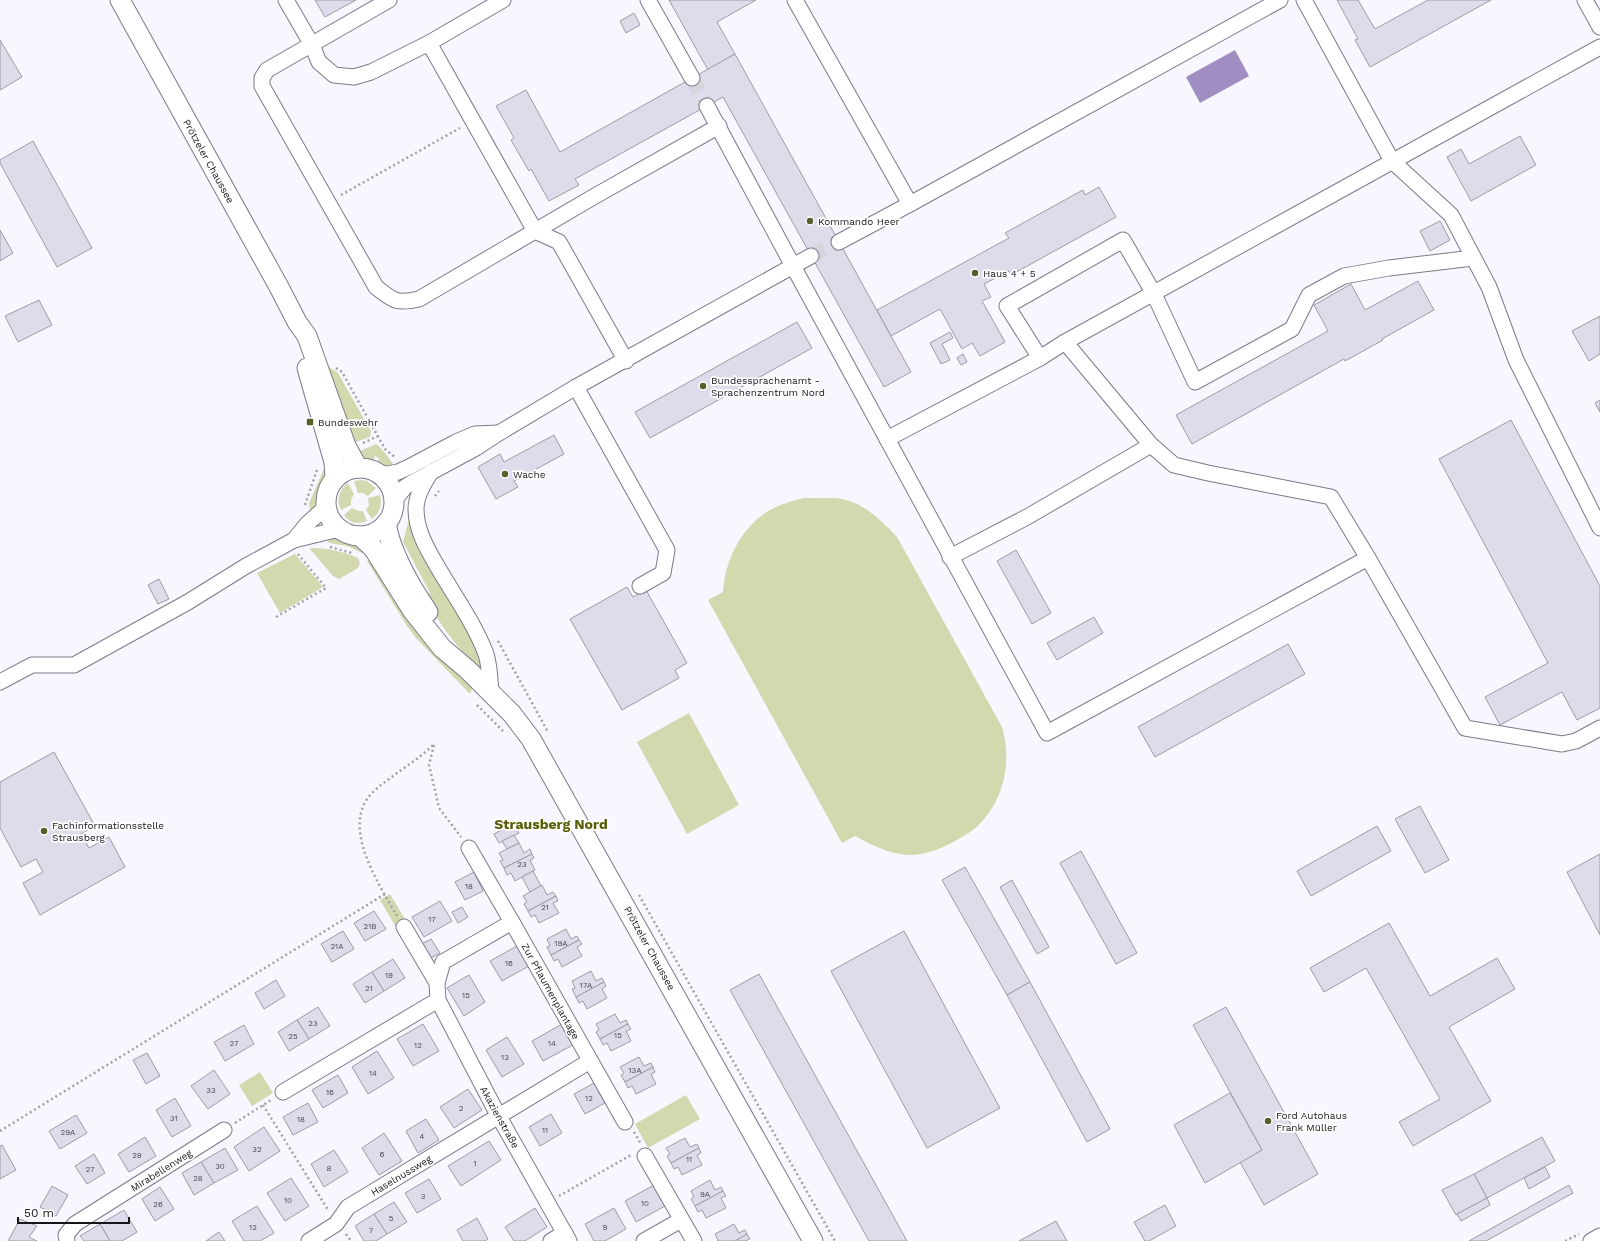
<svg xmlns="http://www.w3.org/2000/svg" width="1600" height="1241" font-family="'Work Sans',sans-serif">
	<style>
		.green { fill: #d4d8af }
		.water { fill: #a08ec2 }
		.building { fill: #e0dbea; stroke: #9e9aa8 }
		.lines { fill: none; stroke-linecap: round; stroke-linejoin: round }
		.minor-tunnel { stroke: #d6d4dd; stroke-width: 15; stroke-dasharray: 15 8; stroke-linecap: butt }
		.minor-casing { stroke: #7e7987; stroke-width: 17 }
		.major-casing { stroke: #7e7987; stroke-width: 21 }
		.path { stroke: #a2a1a8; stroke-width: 2.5; stroke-dasharray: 2 3; stroke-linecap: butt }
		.minor { stroke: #fff; stroke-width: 15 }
		.major { stroke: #fff; stroke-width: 19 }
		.poi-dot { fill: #595d2a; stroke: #fff; stroke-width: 1.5 }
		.labels { text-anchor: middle; stroke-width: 3.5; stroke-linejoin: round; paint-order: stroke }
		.number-label { font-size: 8px; fill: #49474f }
		.street-label { font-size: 10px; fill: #17161b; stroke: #fff }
		.poi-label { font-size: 10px; fill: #17161b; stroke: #fff; text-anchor: start }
		.district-label { font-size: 14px; font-weight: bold; fill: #595d05; stroke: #fff }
	</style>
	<rect width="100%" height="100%" fill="#f8f6ff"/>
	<g class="green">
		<polygon points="322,362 338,373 371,431 370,437 350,444"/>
		<path d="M376 444C383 449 391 460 395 468H386L377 465 379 458 375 456 372 463 363 459 356 453Z"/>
		<polygon points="326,464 328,474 320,495 311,513 309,503"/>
		<polygon points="361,480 367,481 376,488 368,496 363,493 358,493 354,481"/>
		<path d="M348 483 354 494 351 500V505L341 510C336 500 339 490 348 483Z"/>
		<path d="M380 495C383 505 379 514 372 519L366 510 369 505 368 498Z"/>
		<path d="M804 498C814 498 825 498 835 498 861 500 880 519 897 537L1002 727C1013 764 1003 805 973 830 968 834 961 837 955 841 941 849 925 855 909 855 890 854 871 845 855 836L842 843 708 600 723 592C725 563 738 534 761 516 773 506 789 502 804 498Z"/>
		<path d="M352 508 358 511H363L367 521C358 525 349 523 344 515Z"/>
		<path d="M410 515 477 645 483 672C458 650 440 625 424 596L430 593 403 542Z"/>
		<polygon points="338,536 352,542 356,541 368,550 362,553 347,546 329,543 326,537"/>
		<path d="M309 548C327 548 342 551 358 558L360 563 358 568 339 579 333 576Z"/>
		<polygon points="295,554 323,587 280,613 257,573"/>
		<polygon points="374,557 473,685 470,694 416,638 407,626 367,561"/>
		<polygon points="689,713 739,805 687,834 637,742"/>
		<polygon points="390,894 429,959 418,965 380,900"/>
		<polygon points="260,1072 273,1093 252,1106 239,1085"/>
		<polygon points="686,1095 700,1119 648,1148 635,1124"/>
	</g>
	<polygon class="water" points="1235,50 1249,76 1200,103 1186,77"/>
	<g class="building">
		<polygon points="315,0 356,0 325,17"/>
		<polygon points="669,0 756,0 717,22 735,54 708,70"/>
		<polygon points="1337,0 1358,0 1375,29 1428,0 1491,0 1370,67 1355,40 1358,39"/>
		<polygon points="634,13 640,25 626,33 620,21"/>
		<polygon points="0,40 22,77 0,90"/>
		<polygon points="735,54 911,372 884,387 723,97 575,179 579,185 549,201 531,169 529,171 511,140 514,138 496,106 526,90 560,152"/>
		<polygon points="1520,136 1536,165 1471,201 1447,157 1461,149 1469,164"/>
		<polygon points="33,141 92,248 57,267 0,163 0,160"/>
		<polygon points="1099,187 1116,217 1011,275 1009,271 984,284 991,297 982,301 1005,342 980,356 972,343 962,349 940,309 891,336 877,310 1009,238 1005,233 1081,191 1083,190 1085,195"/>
		<polygon points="1440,221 1450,240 1430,251 1420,231"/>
		<polygon points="0,230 13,253 0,261"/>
		<polygon points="1418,281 1434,310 1382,339 1383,340 1345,361 1344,359 1192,444 1176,415 1328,331 1314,305 1351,284 1365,310"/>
		<polygon points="39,300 52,325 18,342 5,316"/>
		<polygon points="1600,316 1600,354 1589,361 1572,331"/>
		<polygon points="797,322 812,348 650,438 635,412"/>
		<polygon points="950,332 953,338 942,344 950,360 941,364 930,343"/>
		<polygon points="963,354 967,362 961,365 957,358"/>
		<polygon points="1600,400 1600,412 1595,403"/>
		<polygon points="1511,420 1600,586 1600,708 1577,720 1562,692 1500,725 1485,697 1548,663 1439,459"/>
		<polygon points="554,435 564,454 514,481 518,487 496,499 478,467 500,454 504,462"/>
		<polygon points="1016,550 1051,613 1032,624 997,561"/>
		<polygon points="159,579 169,599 158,604 148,585"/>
		<polygon points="627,587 633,597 646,590 687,663 675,670 679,678 622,710 570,619"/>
		<polygon points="1094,617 1103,633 1057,660 1047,643"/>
		<polygon points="1288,644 1305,674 1155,757 1138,727"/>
		<polygon points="54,752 95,826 81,834 89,848 109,837 125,867 40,915 23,883 43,872 36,859 21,867 0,828 0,782"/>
		<polygon points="1420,806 1449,860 1425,873 1395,819"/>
		<polygon points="514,823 519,833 499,843 494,834"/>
		<polygon points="1377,826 1391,851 1311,896 1297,871"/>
		<polygon points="514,835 519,843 507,849 502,841"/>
		<polygon points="519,843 524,853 530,849 532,854 504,868 500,861 503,860 499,853"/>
		<polygon points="1081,851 1137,953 1116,964 1060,863"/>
		<polygon points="532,854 534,858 530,860 535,870 515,881 511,873 507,875 504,868"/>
		<polygon points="1600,854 1600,935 1567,872"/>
		<polygon points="965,867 1030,982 1007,995 942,880"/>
		<polygon points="533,871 541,886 530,892 522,877"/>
		<polygon points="474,872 483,891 465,900 455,882"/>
		<polygon points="1012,880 1049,947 1037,954 1000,887"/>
		<polygon points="542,885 547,895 553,892 556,896 528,911 524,904 527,902 523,896"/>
		<polygon points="556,896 558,901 553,903 559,913 539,923 535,915 531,917 528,911"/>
		<polygon points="440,901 452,921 424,937 412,917"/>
		<polygon points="462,907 468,917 458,923 452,912"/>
		<polygon points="374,911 386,929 365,941 354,923"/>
		<polygon points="1389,923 1430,996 1497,958 1515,989 1449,1027 1491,1101 1413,1146 1399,1122 1440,1099 1366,968 1324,992 1310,968"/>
		<polygon points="566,929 571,939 577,936 579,940 551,955 547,947 550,946 547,939"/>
		<polygon points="343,931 354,949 332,962 321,944"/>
		<polygon points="904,931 1000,1108 927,1148 831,971"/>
		<polygon points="431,939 440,953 429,959 420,945"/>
		<polygon points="579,940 582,944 577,947 582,956 562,967 558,959 554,961 551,955"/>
		<polygon points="517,946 529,966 502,981 490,961"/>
		<polygon points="393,959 405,978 384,991 372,972"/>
		<polygon points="591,971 596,981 602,978 604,982 576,997 572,989 575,988 572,981"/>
		<polygon points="372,972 384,991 365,1003 353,984"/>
		<polygon points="759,974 907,1241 869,1241 730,990"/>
		<polygon points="469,975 485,1002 464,1016 447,988"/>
		<polygon points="276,980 285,996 264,1009 255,993"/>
		<polygon points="604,982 606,986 602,989 607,998 587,1009 583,1001 579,1003 576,997"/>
		<polygon points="1030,982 1110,1129 1087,1142 1007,995"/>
		<polygon points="318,1007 330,1026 309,1039 297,1020"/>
		<polygon points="1226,1007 1318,1174 1264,1205 1240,1162 1262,1150 1193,1025"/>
		<polygon points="615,1014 620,1023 626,1020 628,1024 600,1039 596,1032 599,1030 596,1024"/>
		<polygon points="297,1020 309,1039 289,1051 278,1032"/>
		<polygon points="423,1024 439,1051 413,1066 397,1039"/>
		<polygon points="562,1024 573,1045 543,1061 532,1041"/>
		<polygon points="628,1024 631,1029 626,1031 631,1041 611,1051 607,1043 603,1045 600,1039"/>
		<polygon points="244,1025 254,1044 225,1061 214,1042"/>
		<polygon points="507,1037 524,1064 502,1077 486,1050"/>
		<polygon points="377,1051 394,1078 368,1094 352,1067"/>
		<polygon points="147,1053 160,1076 146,1084 133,1060"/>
		<polygon points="639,1057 644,1066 651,1063 653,1067 625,1082 621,1075 624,1073 620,1067"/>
		<polygon points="653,1067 655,1072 651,1074 656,1084 636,1094 632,1086 628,1088 625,1082"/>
		<polygon points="214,1070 230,1094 208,1109 191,1086"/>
		<polygon points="338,1075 348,1093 323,1108 312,1090"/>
		<polygon points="594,1083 605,1103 585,1114 574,1094"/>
		<polygon points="468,1089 482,1110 454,1128 440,1107"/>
		<polygon points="1230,1093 1262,1150 1205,1183 1174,1125"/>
		<polygon points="175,1098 191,1126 172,1137 156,1110"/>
		<polygon points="308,1103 318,1122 293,1135 283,1117"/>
		<polygon points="551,1114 562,1133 540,1146 529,1127"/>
		<polygon points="76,1115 87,1133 60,1149 49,1131"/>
		<polygon points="426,1119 439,1140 418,1153 406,1131"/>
		<polygon points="264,1127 280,1151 249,1171 234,1147"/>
		<polygon points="384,1133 402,1161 379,1175 362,1148"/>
		<polygon points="145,1137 156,1156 129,1172 118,1154"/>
		<polygon points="1542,1137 1555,1161 1487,1198 1474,1174"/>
		<polygon points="685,1138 690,1147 697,1144 699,1148 671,1163 667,1156 670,1154 666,1148"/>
		<polygon points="489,1141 501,1160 461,1186 448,1166"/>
		<polygon points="2,1145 16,1170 0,1179 0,1146"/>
		<polygon points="225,1148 238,1170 214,1183 201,1162"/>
		<polygon points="699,1148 701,1153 697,1155 702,1165 682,1175 678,1167 674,1169 671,1163"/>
		<polygon points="334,1150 348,1172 324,1187 311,1164"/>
		<polygon points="94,1154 105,1173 87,1184 75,1166"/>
		<polygon points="201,1162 214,1183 194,1195 182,1173"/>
		<polygon points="1545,1167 1550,1177 1529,1189 1524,1178"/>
		<polygon points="1474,1174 1487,1198 1456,1215 1442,1190"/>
		<polygon points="291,1178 309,1206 285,1221 267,1193"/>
		<polygon points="429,1179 441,1199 417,1213 405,1193"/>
		<polygon points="710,1180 715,1190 721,1187 723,1191 695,1206 691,1199 694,1197 691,1191"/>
		<polygon points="654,1185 665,1206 636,1222 625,1201"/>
		<polygon points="1569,1185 1573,1193 1486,1241 1469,1241"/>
		<polygon points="52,1186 68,1195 56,1216 40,1207"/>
		<polygon points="160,1187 174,1209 155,1221 142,1199"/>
		<polygon points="723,1191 726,1196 721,1198 726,1208 706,1218 702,1210 698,1212 695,1206"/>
		<polygon points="1487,1198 1490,1205 1461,1221 1457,1214"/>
		<polygon points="394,1202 407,1222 387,1234 374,1214"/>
		<polygon points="1165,1205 1176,1226 1149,1241 1145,1241 1134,1222"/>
		<polygon points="257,1206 274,1233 260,1241 244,1241 232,1221"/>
		<polygon points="535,1208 547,1227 525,1241 514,1241 505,1227"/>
		<polygon points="614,1208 626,1229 605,1241 594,1241 585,1224"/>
		<polygon points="124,1210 137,1232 122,1241 110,1241 100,1224"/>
		<polygon points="374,1214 387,1234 376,1241 364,1241 355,1226"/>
		<polygon points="477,1218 488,1239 485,1241 463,1241 457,1230"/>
		<polygon points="20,1219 37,1226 29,1237 37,1241 8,1241"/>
		<polygon points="1056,1221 1067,1241 1019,1241"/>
		<polygon points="100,1224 110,1241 84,1241 80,1236"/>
		<polygon points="734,1224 739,1233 745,1230 747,1234 735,1241 717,1241 718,1240 715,1234"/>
		<polygon points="219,1232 225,1241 206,1241"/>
		<polygon points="747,1234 750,1239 745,1241 735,1241"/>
	</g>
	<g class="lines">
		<g class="minor-tunnel">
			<polyline points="692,78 707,106"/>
			<polyline points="811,256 839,242"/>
		</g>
		<defs>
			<g id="minor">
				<polyline points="286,0 312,45 319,62 334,75 354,77 371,72 429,43 535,231 559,242 626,361"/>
				<path d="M389 0 267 70 262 78V86L376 287C393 301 397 304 419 299L595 196 719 126"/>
				<polyline points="648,0 692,78"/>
				<polyline points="795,0 910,204 1280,0"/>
				<polyline points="1304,0 1392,161 1451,215 1489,287 1516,360 1600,528"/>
				<polyline points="1585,0 1600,27"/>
				<polyline points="429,43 503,0"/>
				<polyline points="839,242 910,204"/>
				<polyline points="811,256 793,266 1047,733 1368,558"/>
				<polyline points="1065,342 1151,445 1174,465 1208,473 1331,497 1368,558 1465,728 1562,744 1576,741 1600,728"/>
				<polyline points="1040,358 1007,306 1123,240 1154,294 1195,382 1292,329 1309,295 1344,276 1389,268 1473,258"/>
				<polyline points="576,387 667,550 663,573 640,586"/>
				<polyline points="887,439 1040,358 1065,342 1600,47"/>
				<path d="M431 472C424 483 416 496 416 509 416 532 429 552 440 571 456 598 475 625 486 654 490 667 490 681 491 694"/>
				<polyline points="381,475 398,472 409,467 456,442 475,434 498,433"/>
				<polyline points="393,502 405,487 413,482 476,448 499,433 576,387 793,266 707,106"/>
				<polyline points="294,540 307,524 326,507"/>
				<polyline points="950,557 1027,517 1151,445"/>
				<polyline points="0,682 32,665 74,665 188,602 246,566 294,540 339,529"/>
				<polyline points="469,848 512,922"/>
				<polyline points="404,927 437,983 438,1000 498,1115 569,1241"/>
				<polyline points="437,983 443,962 512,922 625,1122"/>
				<polyline points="283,1092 438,1000"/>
				<polyline points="645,1156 694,1241"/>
				<polyline points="67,1241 66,1235 75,1224 224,1130"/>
				<polyline points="309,1241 336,1224 348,1207 590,1061"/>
				<polyline points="551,1241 565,1233"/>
				<polyline points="644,1241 681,1220"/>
				<polyline points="1591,1241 1600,1236"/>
			</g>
			<g id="major">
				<polyline points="120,0 279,287 297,322 307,336 346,446 358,468"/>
				<polyline points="307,368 334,462 335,478"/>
				<circle cx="360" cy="502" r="34"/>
				<path d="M386 523C391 553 411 587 428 612"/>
				<polyline points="360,536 373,548 412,610 442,648 467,669 512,714 531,739 813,1241"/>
			</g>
		</defs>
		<use href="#minor" class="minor-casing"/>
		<use href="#major" class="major-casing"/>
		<g class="path">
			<polyline points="341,195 460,128"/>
			<polyline points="336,368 342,372 385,449 396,458"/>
			<polyline points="363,443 378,436"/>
			<polyline points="435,496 439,491"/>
			<polyline points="305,505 317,470"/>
			<polyline points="330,547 352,553"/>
			<polyline points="276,617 326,588 298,554"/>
			<polyline points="498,641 548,732"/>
			<polyline points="477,705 503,731"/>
			<polyline points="434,745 429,765 439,808 461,837"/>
			<polyline points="639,895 835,1241"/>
			<path d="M397 916C379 884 338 824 374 791 393 774 416 762 434 744"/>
			<polyline points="263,1105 328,1210"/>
			<polyline points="235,1123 271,1100"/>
			<polyline points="0,1131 385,894"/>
			<polyline points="634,1132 641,1144"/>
			<polyline points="559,1196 631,1155"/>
			<polyline points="346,1234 351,1241"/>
			<polyline points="1565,1241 1579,1234"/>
		</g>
		<use href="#minor" class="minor"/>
		<use href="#major" class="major"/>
	</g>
	<g class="poi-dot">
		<circle cx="810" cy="221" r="4"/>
		<circle cx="975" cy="273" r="4"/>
		<circle cx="703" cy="386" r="4"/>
		<rect x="306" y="418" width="8" height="8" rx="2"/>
		<circle cx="505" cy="474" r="4"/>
		<circle cx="44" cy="831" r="4"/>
		<circle cx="1268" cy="1121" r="4"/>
	</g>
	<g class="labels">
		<g class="number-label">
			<text x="522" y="867">23</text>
			<text x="469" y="889">18</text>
			<text x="545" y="910">21</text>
			<text x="432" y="922">17</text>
			<text x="370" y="929">21B</text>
			<text x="561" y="946">19A</text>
			<text x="337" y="949">21A</text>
			<text x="509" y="966">16</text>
			<text x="389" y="978">19</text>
			<text x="586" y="988">17A</text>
			<text x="369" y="991">21</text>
			<text x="466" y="998">15</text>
			<text x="313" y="1026">23</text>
			<text x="618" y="1038">15</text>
			<text x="293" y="1039">25</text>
			<text x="234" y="1046">27</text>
			<text x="552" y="1046">14</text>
			<text x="418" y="1048">12</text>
			<text x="505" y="1060">13</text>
			<text x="635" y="1073">13A</text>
			<text x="373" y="1076">14</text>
			<text x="211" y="1093">33</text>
			<text x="330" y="1095">16</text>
			<text x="589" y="1101">12</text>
			<text x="461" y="1111">2</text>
			<text x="174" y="1121">31</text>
			<text x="301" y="1122">18</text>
			<text x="545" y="1133">11</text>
			<text x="68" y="1135">29A</text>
			<text x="422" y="1139">4</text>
			<text x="257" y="1152">32</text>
			<text x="382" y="1157">6</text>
			<text x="137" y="1158">29</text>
			<text x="689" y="1162">11</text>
			<text x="475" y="1166">1</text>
			<text x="220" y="1169">30</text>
			<text x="329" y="1171">8</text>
			<text x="90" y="1172">27</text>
			<text x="198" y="1181">28</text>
			<text x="705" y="1197">9A</text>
			<text x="423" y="1199">3</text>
			<text x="288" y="1203">10</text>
			<text x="645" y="1206">10</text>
			<text x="158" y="1207">26</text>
			<text x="391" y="1221">5</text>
			<text x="253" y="1230">12</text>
			<text x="605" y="1230">9</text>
			<text x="371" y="1233">7</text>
		</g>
		<g class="street-label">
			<text transform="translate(209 161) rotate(61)" y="4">Prötzeler Chaussee</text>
			<text transform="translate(650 948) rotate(61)" y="4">Prötzeler Chaussee</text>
			<text transform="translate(551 991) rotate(61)" y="4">Zur Pflaumenplantage</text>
			<text transform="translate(500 1117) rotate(61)" y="4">Akazienstraße</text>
			<text transform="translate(161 1170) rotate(-32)" y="4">Mirabellenweg</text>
			<text transform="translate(401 1175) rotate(-31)" y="4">Haselnussweg</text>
		</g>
		<g class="poi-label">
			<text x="818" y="225">Kommando Heer</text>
			<text x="983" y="277">Haus 4 + 5</text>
			<text x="711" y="384">Bundessprachenamt -<tspan x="711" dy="12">Sprachenzentrum Nord</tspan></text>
			<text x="318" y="426">Bundeswehr</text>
			<text x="513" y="478">Wache</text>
			<text x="52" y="829">Fachinformationsstelle<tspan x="52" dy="12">Strausberg</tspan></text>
			<text x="1276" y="1119">Ford Autohaus<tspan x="1276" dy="12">Frank Müller</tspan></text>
		</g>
		<g class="district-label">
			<text x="551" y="829">Strausberg Nord</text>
		</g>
	</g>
	<path d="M18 1217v6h111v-6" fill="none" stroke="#17161b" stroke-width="2"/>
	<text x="24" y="1217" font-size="12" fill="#17161b" stroke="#ffffff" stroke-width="3" paint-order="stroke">50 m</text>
</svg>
